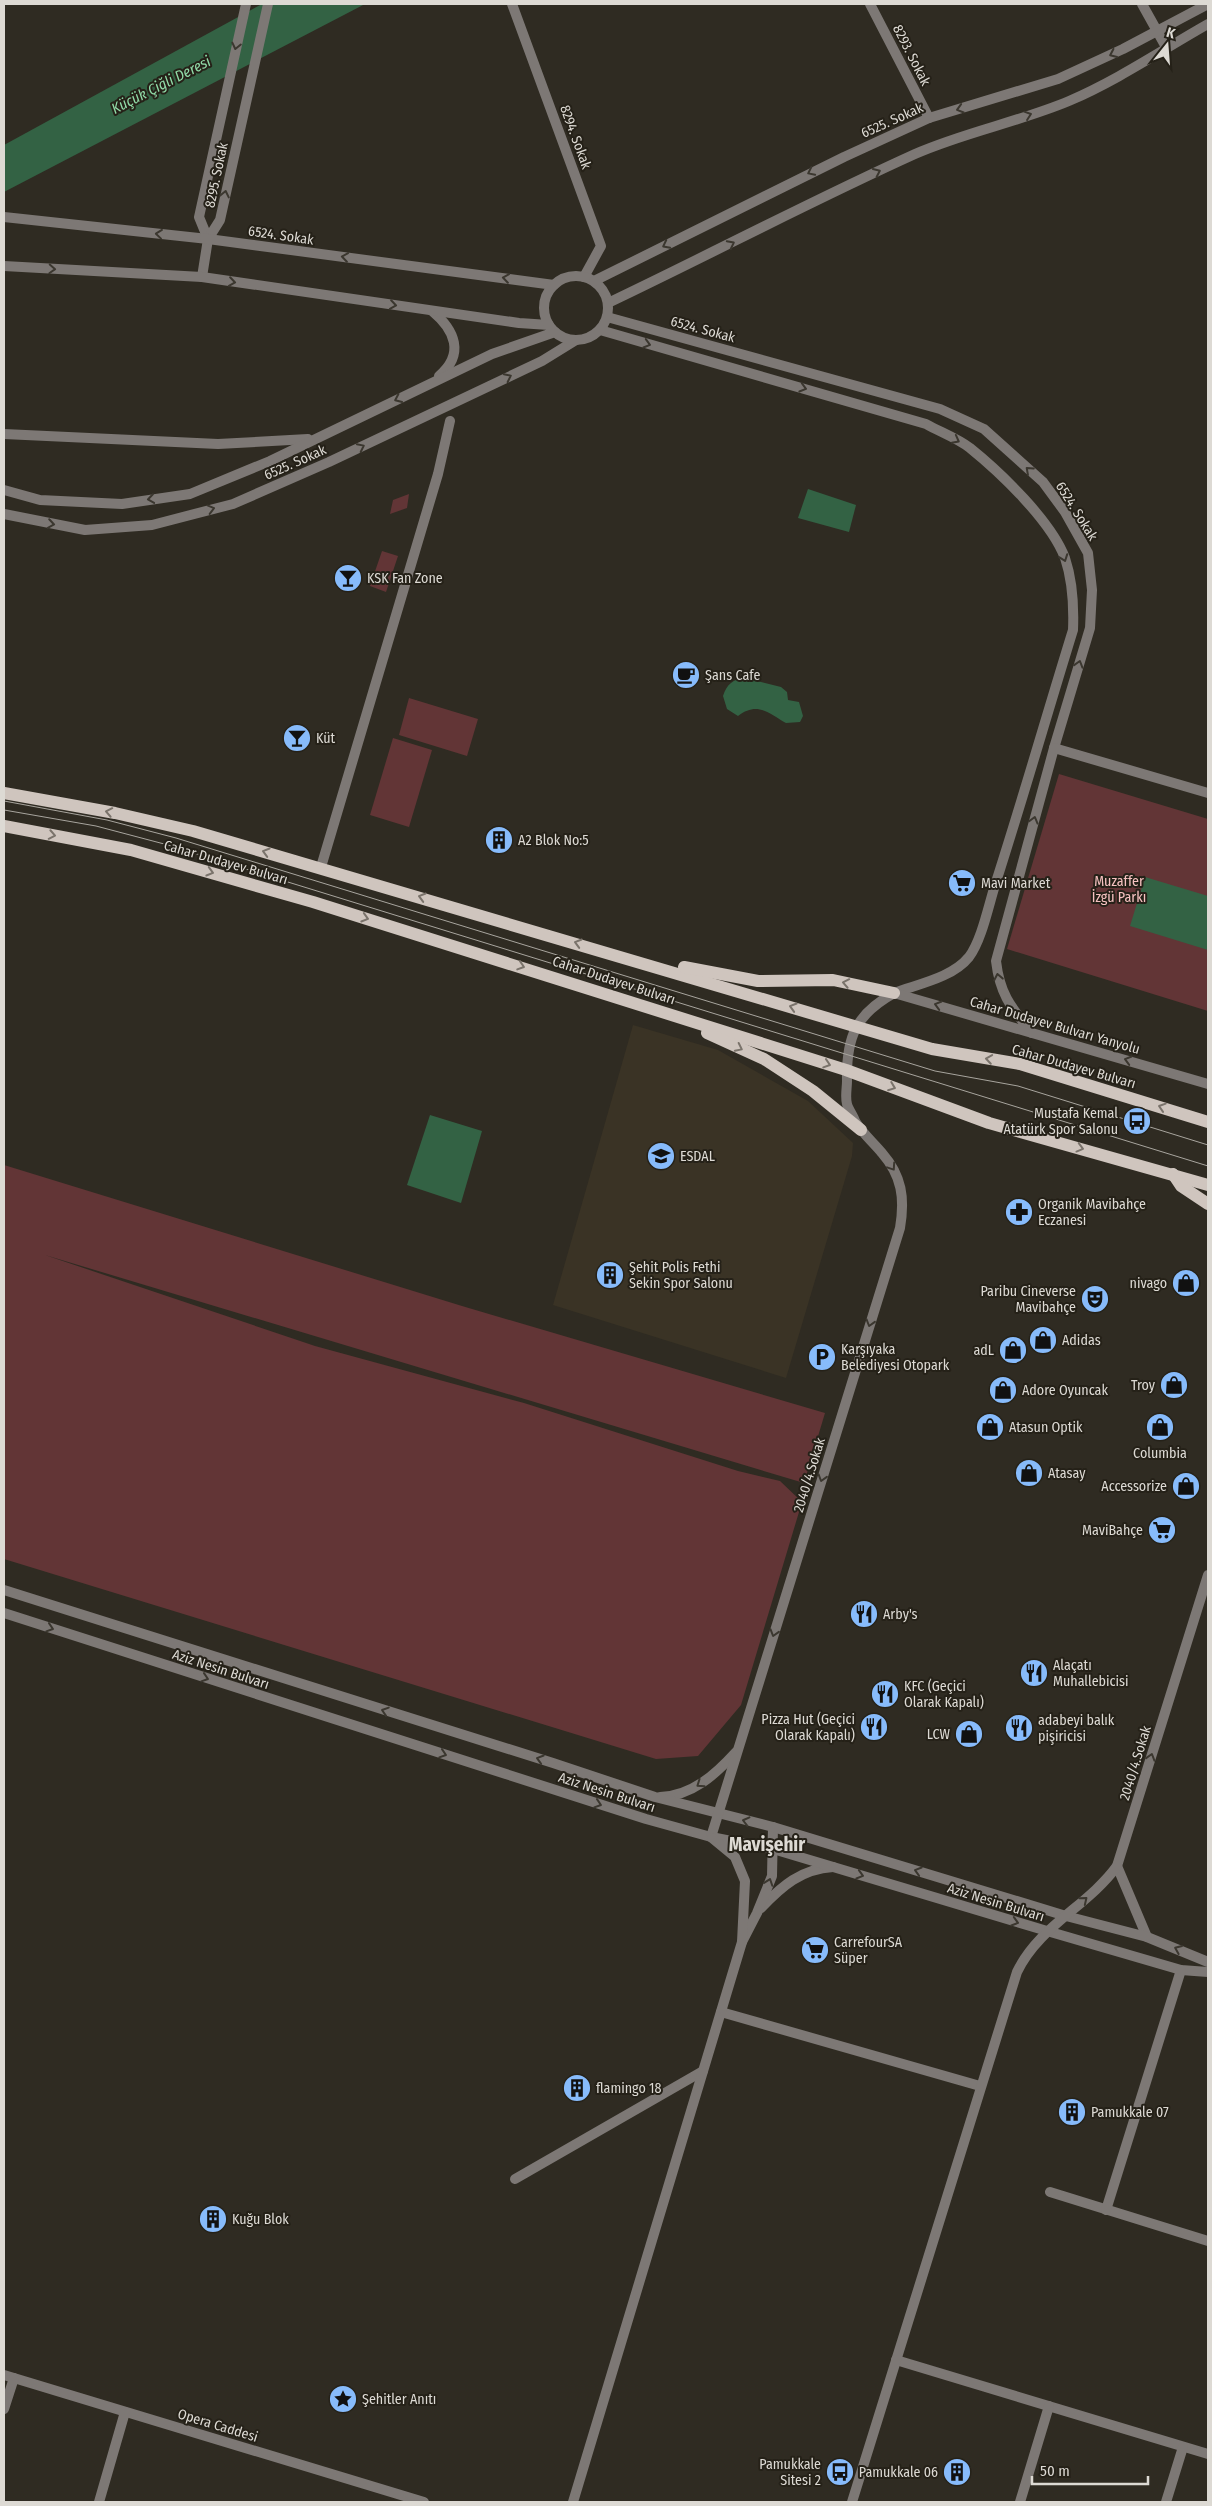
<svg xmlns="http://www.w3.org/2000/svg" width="1212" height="2506" font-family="'Fira Sans Condensed',sans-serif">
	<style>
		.built { fill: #3a3325 }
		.green { fill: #623536 }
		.water { fill: #336244 }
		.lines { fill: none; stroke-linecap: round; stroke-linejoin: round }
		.minor { stroke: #7d7875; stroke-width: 10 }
		.tertiary { stroke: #7d7875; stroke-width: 10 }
		.primary { stroke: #cfc5be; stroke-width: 12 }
		.tram { stroke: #a8a59e; stroke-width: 1 }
		.oneway { stroke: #3b372f }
		.oneway2 { stroke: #7a736b }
		.labels { text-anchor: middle; stroke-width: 4; stroke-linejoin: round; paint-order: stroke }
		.street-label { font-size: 14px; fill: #dddad4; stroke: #252118 }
		.poi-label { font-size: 14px; fill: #dddad4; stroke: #252118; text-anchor: start }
		.park-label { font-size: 14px; fill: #f7c2c1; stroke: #252118 }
		.water-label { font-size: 15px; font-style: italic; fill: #91dba8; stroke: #252118 }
		.district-label { font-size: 19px; font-weight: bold; fill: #dddad4; stroke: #252118 }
	</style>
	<rect width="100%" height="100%" fill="#2f2b22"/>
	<polygon class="built" points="633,1025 718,1050 808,1101 853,1143 852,1156 786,1378 553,1305"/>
	<g class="green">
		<polygon points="409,494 407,508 390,514 393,500"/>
		<polygon points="382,551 398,556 386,592 370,586"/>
		<polygon points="409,698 478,719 467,756 399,735"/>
		<polygon points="393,738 432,750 409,827 370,815"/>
		<polygon points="1059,774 1208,819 1208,1011 1007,949"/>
		<polygon points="4,1165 462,1306 825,1413 804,1483 45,1255 315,1346 524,1403 738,1471 780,1481 802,1502 741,1705 698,1756 656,1759 4,1559"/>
	</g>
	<g class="water">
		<polygon points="262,4 365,4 4,192 4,145"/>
		<polygon points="808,489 856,505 849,532 798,518"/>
		<path d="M745 678 781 687 787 692 788 700 799 702 803 716 800 722 786 723C769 713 757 701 738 716L727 709 723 696C727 684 733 679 745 678Z"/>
		<polygon points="1145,877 1208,896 1208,950 1130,926"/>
		<polygon points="430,1115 482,1131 461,1203 407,1185"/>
	</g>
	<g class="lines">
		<g class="minor">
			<polyline points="512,4 601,246 584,277"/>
			<polyline points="870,4 929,118"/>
			<polyline points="1142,4 1166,47"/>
			<polyline points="208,239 199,217 246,4"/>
			<polyline points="202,277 208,239 220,220 268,4"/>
			<path d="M432 311C455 330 465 354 439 376"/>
			<path d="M607 317 940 409 984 429 1043 482 1065 512 1088 553 1092 590 1090 628 1054 748 996 961C1000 995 1011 1007 1032 1033"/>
			<path d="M600 330 926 424C940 432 957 438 970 448 1001 473 1051 521 1065 558 1073 582 1074 605 1073 630 1047 714 1023 798 996 882 989 903 982 940 969 957 952 978 918 984 894 993"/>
			<polyline points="4,434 218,444 308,439"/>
			<polyline points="4,490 40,500 122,504 190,494 270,461 492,354 555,332"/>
			<polyline points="4,514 85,530 152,525 233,504 329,462 542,361 576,340"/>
			<polyline points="1054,748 1208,793"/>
			<polyline points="321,867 438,474 450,421"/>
			<path d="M660 1797C692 1796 716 1774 736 1752"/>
			<polyline points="1117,1866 1147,1937"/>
			<path d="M761 1908C782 1886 801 1869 833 1867"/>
			<polyline points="1066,1916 1147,1937 1208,1962"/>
			<polyline points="1047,1931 1181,1970 1208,1972"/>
			<polyline points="742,1942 757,1913 772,1876 773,1827"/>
			<polyline points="721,2012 980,2086"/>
			<polyline points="515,2179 703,2071"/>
			<polyline points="1050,2192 1208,2241"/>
			<polyline points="1106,2210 1181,1970"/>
			<polyline points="896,2360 1208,2454"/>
			<polyline points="4,2375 424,2502"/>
			<polyline points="4,2409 14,2378"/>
			<polyline points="99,2502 125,2412"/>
			<polyline points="1020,2502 1049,2406"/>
			<polyline points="1166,2502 1183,2447"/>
		</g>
		<g class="tertiary">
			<polyline points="4,217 208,239 554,285"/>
			<polyline points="4,266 202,277 519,323 549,325"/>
			<circle cx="576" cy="308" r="32"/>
			<polyline points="594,281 844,157 929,118 1058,79 1123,49 1208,4"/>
			<path d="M608 303C711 254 811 201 915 154 965 132 1019 122 1069 101 1118 80 1162 50 1208 24"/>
			<polyline points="4,1590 553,1763 655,1797 773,1827 1066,1916"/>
			<polyline points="4,1613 646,1819 711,1837 773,1849 1047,1931"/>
			<path d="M711 1837 900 1228C905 1198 902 1176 882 1153 873 1142 862 1133 855 1121 853 1115 848 1109 847 1104 845 1097 847 1088 847 1081 846 1037 856 1014 894 993L1208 1084"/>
			<polyline points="573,2502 742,1942 745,1881 735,1857 712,1838"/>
			<path d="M852 2502 1017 1972C1039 1926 1088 1906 1117 1866L1208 1575"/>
		</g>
		<g class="primary">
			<polyline points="4,793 115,813 193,831 932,1049 1020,1064 1208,1122"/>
			<polyline points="4,826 131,850 313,902 846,1070 989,1123 1208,1185"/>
			<polyline points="684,967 758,981 833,980 894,993"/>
			<polyline points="707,1033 764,1059 813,1091 861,1130"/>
			<polyline points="1173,1174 1181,1186 1208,1204"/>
		</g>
		<g class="tram">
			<polyline points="4,801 107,820 176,838 935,1071 1018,1086 1208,1145"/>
			<polyline points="4,810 96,826 168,845 1208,1166"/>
		</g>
	</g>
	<defs><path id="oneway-chevron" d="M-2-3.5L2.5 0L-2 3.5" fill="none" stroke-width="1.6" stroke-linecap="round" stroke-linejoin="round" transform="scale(1.25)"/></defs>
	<g class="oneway">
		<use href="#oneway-chevron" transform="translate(236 46) rotate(103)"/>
		<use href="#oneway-chevron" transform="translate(1113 54) rotate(155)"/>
		<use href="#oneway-chevron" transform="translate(960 109) rotate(163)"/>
		<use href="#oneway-chevron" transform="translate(1028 115) rotate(-19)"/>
		<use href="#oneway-chevron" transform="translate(811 172) rotate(154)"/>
		<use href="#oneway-chevron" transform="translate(877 172) rotate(-25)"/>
		<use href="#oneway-chevron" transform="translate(225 194) rotate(-78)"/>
		<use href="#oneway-chevron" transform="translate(159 234) rotate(-174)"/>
		<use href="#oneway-chevron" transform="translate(731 244) rotate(-27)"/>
		<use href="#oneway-chevron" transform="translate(666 245) rotate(153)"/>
		<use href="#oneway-chevron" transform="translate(345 257) rotate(-172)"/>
		<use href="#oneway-chevron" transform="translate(52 269) rotate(3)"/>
		<use href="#oneway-chevron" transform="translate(506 278) rotate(-172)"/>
		<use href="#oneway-chevron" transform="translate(232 282) rotate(8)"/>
		<use href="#oneway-chevron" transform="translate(393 305) rotate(8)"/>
		<use href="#oneway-chevron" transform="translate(647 344) rotate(16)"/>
		<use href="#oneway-chevron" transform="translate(508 377) rotate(-26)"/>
		<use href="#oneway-chevron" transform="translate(803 388) rotate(16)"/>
		<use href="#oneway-chevron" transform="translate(398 399) rotate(155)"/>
		<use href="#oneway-chevron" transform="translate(956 440) rotate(28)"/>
		<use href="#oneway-chevron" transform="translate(361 447) rotate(-26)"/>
		<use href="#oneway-chevron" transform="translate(1029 470) rotate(-138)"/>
		<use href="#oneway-chevron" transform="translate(151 499) rotate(172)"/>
		<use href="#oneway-chevron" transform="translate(211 509) rotate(-15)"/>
		<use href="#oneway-chevron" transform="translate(51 524) rotate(9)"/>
		<use href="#oneway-chevron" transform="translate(1064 558) rotate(70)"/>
		<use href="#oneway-chevron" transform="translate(1079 664) rotate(-73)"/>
		<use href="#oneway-chevron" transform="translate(1034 820) rotate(-75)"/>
		<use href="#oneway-chevron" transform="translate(998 977) rotate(-101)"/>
		<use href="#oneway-chevron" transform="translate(938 1005) rotate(-164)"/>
		<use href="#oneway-chevron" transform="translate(1128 1060) rotate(-164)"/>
		<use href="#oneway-chevron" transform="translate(892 1167) rotate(56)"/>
		<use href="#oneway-chevron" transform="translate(870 1323) rotate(107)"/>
		<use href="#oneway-chevron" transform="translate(822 1478) rotate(107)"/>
		<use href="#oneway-chevron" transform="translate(50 1628) rotate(18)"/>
		<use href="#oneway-chevron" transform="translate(774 1633) rotate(107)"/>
		<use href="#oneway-chevron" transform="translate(205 1678) rotate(18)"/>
		<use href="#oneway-chevron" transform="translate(385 1711) rotate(-162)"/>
		<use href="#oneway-chevron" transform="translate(443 1754) rotate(18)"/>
		<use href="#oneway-chevron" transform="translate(1151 1757) rotate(-73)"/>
		<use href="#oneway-chevron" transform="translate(540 1759) rotate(-163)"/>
		<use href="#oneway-chevron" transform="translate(700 1784) rotate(145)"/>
		<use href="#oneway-chevron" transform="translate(598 1804) rotate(18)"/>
		<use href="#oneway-chevron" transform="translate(746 1821) rotate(-166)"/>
		<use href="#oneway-chevron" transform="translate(918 1871) rotate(-163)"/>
		<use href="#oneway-chevron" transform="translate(860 1875) rotate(17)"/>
		<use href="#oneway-chevron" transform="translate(769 1882) rotate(-71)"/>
		<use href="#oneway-chevron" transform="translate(1084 1900) rotate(-39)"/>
		<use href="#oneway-chevron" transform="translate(1015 1922) rotate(17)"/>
		<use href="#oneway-chevron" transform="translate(1178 1949) rotate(-157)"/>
	</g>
	<g class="oneway2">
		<use href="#oneway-chevron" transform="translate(109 812) rotate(-169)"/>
		<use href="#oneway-chevron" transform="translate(52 835) rotate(11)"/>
		<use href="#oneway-chevron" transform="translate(266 852) rotate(-164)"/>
		<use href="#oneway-chevron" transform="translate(210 872) rotate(16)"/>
		<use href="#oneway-chevron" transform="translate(422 897) rotate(-164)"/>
		<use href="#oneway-chevron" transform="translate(365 918) rotate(17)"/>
		<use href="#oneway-chevron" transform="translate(578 943) rotate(-164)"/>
		<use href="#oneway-chevron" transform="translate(521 966) rotate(18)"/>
		<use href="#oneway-chevron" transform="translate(846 983) rotate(-169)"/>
		<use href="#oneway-chevron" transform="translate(793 1007) rotate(-163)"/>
		<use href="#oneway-chevron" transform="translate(739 1048) rotate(26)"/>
		<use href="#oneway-chevron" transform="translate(989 1059) rotate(-171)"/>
		<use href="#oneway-chevron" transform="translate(827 1064) rotate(18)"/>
		<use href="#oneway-chevron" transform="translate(892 1087) rotate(21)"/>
		<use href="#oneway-chevron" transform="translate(1162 1107) rotate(-162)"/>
		<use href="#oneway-chevron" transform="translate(1080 1148) rotate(15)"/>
	</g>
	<defs>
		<symbol id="bar-disc" viewBox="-11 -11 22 22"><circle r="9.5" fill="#87bbfb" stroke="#252118"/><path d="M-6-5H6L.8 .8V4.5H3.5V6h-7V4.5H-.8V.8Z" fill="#111"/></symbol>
		<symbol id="cafe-disc" viewBox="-11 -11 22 22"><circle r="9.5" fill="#87bbfb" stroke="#252118"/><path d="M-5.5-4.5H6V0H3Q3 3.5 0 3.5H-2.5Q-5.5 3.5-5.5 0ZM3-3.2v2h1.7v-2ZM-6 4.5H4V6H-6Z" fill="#111"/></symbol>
		<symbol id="building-disc" viewBox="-11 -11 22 22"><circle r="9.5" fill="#87bbfb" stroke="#252118"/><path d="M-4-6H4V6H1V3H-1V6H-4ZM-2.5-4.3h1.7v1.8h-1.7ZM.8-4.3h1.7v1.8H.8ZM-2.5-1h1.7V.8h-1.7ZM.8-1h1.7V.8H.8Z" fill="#111"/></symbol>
		<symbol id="supermarket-disc" viewBox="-11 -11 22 22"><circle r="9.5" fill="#87bbfb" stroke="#252118"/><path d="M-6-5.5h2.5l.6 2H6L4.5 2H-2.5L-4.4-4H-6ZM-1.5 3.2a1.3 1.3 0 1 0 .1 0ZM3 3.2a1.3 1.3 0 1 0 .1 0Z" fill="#111"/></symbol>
		<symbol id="bus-disc" viewBox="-11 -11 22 22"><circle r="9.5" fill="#87bbfb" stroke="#252118"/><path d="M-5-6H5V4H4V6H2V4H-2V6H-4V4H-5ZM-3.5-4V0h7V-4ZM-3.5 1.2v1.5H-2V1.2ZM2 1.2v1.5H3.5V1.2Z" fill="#111"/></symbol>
		<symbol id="school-disc" viewBox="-11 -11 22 22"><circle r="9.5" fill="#87bbfb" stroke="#252118"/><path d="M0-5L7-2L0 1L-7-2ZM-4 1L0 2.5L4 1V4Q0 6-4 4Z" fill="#111"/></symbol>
		<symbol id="pharmacy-disc" viewBox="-11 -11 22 22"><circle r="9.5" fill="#87bbfb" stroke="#252118"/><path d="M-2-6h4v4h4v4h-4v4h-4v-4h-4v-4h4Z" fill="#111"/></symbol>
		<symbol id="shop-disc" viewBox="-11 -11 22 22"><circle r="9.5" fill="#87bbfb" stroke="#252118"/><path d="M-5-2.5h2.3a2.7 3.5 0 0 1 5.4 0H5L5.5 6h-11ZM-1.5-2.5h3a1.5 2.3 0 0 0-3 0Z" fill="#111"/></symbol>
		<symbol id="theatre-disc" viewBox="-11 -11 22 22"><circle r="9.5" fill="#87bbfb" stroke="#252118"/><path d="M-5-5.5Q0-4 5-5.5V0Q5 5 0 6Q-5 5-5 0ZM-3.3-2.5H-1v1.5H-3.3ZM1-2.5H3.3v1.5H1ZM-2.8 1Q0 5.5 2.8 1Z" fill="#111"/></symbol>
		<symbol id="parking-disc" viewBox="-11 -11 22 22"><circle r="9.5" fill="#87bbfb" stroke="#252118"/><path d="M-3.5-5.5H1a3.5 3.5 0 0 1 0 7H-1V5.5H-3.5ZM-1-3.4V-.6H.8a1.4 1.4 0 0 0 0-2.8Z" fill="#111"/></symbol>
		<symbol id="restaurant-disc" viewBox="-11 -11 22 22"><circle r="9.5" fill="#87bbfb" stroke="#252118"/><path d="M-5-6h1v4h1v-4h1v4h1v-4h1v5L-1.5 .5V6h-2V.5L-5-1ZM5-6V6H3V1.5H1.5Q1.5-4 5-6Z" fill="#111"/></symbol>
		<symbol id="sight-disc" viewBox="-11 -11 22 22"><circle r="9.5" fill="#87bbfb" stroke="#252118"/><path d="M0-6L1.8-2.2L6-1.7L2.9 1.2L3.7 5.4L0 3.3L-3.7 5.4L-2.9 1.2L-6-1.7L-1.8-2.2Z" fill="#111"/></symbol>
	</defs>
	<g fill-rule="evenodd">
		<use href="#bar-disc" x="332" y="562" width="32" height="32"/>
		<use href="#cafe-disc" x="670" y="659" width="32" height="32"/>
		<use href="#bar-disc" x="281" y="722" width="32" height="32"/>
		<use href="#building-disc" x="483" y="824" width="32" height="32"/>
		<use href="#supermarket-disc" x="946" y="867" width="32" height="32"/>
		<use href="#bus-disc" x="1121" y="1105" width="32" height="32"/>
		<use href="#school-disc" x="645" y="1140" width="32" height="32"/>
		<use href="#pharmacy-disc" x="1003" y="1196" width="32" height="32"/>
		<use href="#building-disc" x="594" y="1259" width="32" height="32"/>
		<use href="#shop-disc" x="1170" y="1267" width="32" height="32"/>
		<use href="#theatre-disc" x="1079" y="1283" width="32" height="32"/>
		<use href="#shop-disc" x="1027" y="1324" width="32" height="32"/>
		<use href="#shop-disc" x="997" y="1334" width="32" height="32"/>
		<use href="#parking-disc" x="806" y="1341" width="32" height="32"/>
		<use href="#shop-disc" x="1158" y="1369" width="32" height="32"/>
		<use href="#shop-disc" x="987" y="1374" width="32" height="32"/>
		<use href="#shop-disc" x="974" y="1411" width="32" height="32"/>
		<use href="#shop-disc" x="1144" y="1411" width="32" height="32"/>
		<use href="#shop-disc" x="1013" y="1457" width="32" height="32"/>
		<use href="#shop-disc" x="1170" y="1470" width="32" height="32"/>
		<use href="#supermarket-disc" x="1146" y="1514" width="32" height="32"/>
		<use href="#restaurant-disc" x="848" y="1598" width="32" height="32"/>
		<use href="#restaurant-disc" x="1018" y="1657" width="32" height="32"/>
		<use href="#restaurant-disc" x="869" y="1678" width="32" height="32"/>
		<use href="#restaurant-disc" x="858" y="1711" width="32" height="32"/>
		<use href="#restaurant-disc" x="1003" y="1712" width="32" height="32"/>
		<use href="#shop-disc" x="953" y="1718" width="32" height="32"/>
		<use href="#supermarket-disc" x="799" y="1934" width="32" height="32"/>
		<use href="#building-disc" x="561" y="2072" width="32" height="32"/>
		<use href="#building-disc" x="1056" y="2096" width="32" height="32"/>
		<use href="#building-disc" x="197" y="2203" width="32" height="32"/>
		<use href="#sight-disc" x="327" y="2383" width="32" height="32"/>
		<use href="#bus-disc" x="824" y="2456" width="32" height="32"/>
		<use href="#building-disc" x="941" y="2456" width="32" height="32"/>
	</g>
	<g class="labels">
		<g class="street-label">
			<text transform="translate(912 55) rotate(63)" y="5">8293. Sokak</text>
			<text transform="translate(892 120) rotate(-24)" y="5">6525. Sokak</text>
			<text transform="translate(576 137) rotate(70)" y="5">8294. Sokak</text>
			<text transform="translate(216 175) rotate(-78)" y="5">8295. Sokak</text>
			<text transform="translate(281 235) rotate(8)" y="5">6524. Sokak</text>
			<text transform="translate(703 329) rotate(15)" y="5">6524. Sokak</text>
			<text transform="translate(295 462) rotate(-24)" y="5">6525. Sokak</text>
			<text transform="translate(1077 511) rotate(58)" y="5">6524. Sokak</text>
			<text transform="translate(226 862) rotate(16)" y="5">Cahar Dudayev Bulvarı</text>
			<text transform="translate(614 980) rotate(18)" y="5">Cahar Dudayev Bulvarı</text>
			<text transform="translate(1055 1025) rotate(16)" y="5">Cahar Dudayev Bulvarı Yanyolu</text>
			<text transform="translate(1074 1066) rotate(16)" y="5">Cahar Dudayev Bulvarı</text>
			<text transform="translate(809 1475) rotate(-73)" y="5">2040/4.Sokak</text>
			<text transform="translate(221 1669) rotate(18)" y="5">Aziz Nesin Bulvarı</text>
			<text transform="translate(1135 1763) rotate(-73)" y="5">2040/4.Sokak</text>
			<text transform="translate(607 1792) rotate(18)" y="5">Aziz Nesin Bulvarı</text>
			<text transform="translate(996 1902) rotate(17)" y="5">Aziz Nesin Bulvarı</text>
			<text transform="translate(218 2425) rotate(17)" y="5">Opera Caddesi</text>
		</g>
		<g class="poi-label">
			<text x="367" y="583">KSK Fan Zone</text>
			<text x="705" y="680">Şans Cafe</text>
			<text x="316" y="743">Küt</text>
			<text x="518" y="845">A2 Blok No:5</text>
			<text x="981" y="888">Mavi Market</text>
			<text x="1118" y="1118" text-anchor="end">Mustafa Kemal<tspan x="1118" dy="16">Atatürk Spor Salonu</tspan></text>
			<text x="680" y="1161">ESDAL</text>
			<text x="1038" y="1209">Organik Mavibahçe<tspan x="1038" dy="16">Eczanesi</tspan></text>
			<text x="629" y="1272">Şehit Polis Fethi<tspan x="629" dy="16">Sekin Spor Salonu</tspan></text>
			<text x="1167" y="1288" text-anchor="end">nivago</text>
			<text x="1076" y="1296" text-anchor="end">Paribu Cineverse<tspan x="1076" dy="16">Mavibahçe</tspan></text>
			<text x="1062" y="1345">Adidas</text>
			<text x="841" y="1354">Karşıyaka<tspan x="841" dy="16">Belediyesi Otopark</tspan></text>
			<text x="994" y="1355" text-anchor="end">adL</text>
			<text x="1155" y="1390" text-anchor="end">Troy</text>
			<text x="1022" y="1395">Adore Oyuncak</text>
			<text x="1009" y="1432">Atasun Optik</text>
			<text x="1160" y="1458" text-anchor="middle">Columbia</text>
			<text x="1048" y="1478">Atasay</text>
			<text x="1167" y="1491" text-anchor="end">Accessorize</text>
			<text x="1143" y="1535" text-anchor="end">MaviBahçe</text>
			<text x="883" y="1619">Arby's</text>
			<text x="1053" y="1670">Alaçatı<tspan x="1053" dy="16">Muhallebicisi</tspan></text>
			<text x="904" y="1691">KFC (Geçici<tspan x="904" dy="16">Olarak Kapalı)</tspan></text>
			<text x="855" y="1724" text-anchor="end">Pizza Hut (Geçici<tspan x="855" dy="16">Olarak Kapalı)</tspan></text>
			<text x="1038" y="1725">adabeyi balık<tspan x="1038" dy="16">pişiricisi</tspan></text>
			<text x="950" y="1739" text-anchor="end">LCW</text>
			<text x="834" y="1947">CarrefourSA<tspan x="834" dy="16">Süper</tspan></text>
			<text x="596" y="2093">flamingo 18</text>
			<text x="1091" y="2117">Pamukkale 07</text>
			<text x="232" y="2224">Kuğu Blok</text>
			<text x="362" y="2404">Şehitler Anıtı</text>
			<text x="821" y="2469" text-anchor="end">Pamukkale<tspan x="821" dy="16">Sitesi 2</tspan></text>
			<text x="938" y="2477" text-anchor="end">Pamukkale 06</text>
		</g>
		<g class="park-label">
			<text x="1119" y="886">Muzaffer<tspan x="1119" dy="16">İzgü Parkı</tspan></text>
		</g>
		<g class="water-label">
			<text transform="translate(161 85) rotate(-27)" y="5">Küçük Çiğli Deresi</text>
		</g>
		<g class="district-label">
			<text x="767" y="1851">Mavişehir</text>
		</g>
	</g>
	<rect width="1212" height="2506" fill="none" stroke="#dddad4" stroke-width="10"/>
	<g transform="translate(1167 45) rotate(17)" stroke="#252118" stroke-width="4" paint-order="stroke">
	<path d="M0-4L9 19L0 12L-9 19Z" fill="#dddad4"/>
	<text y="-8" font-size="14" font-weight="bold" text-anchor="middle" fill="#dddad4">K</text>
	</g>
	<path d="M1032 2476v8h116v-8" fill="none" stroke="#dddad4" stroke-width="2.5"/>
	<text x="1040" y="2476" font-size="15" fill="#dddad4" stroke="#252118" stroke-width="4" paint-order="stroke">50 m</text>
</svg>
